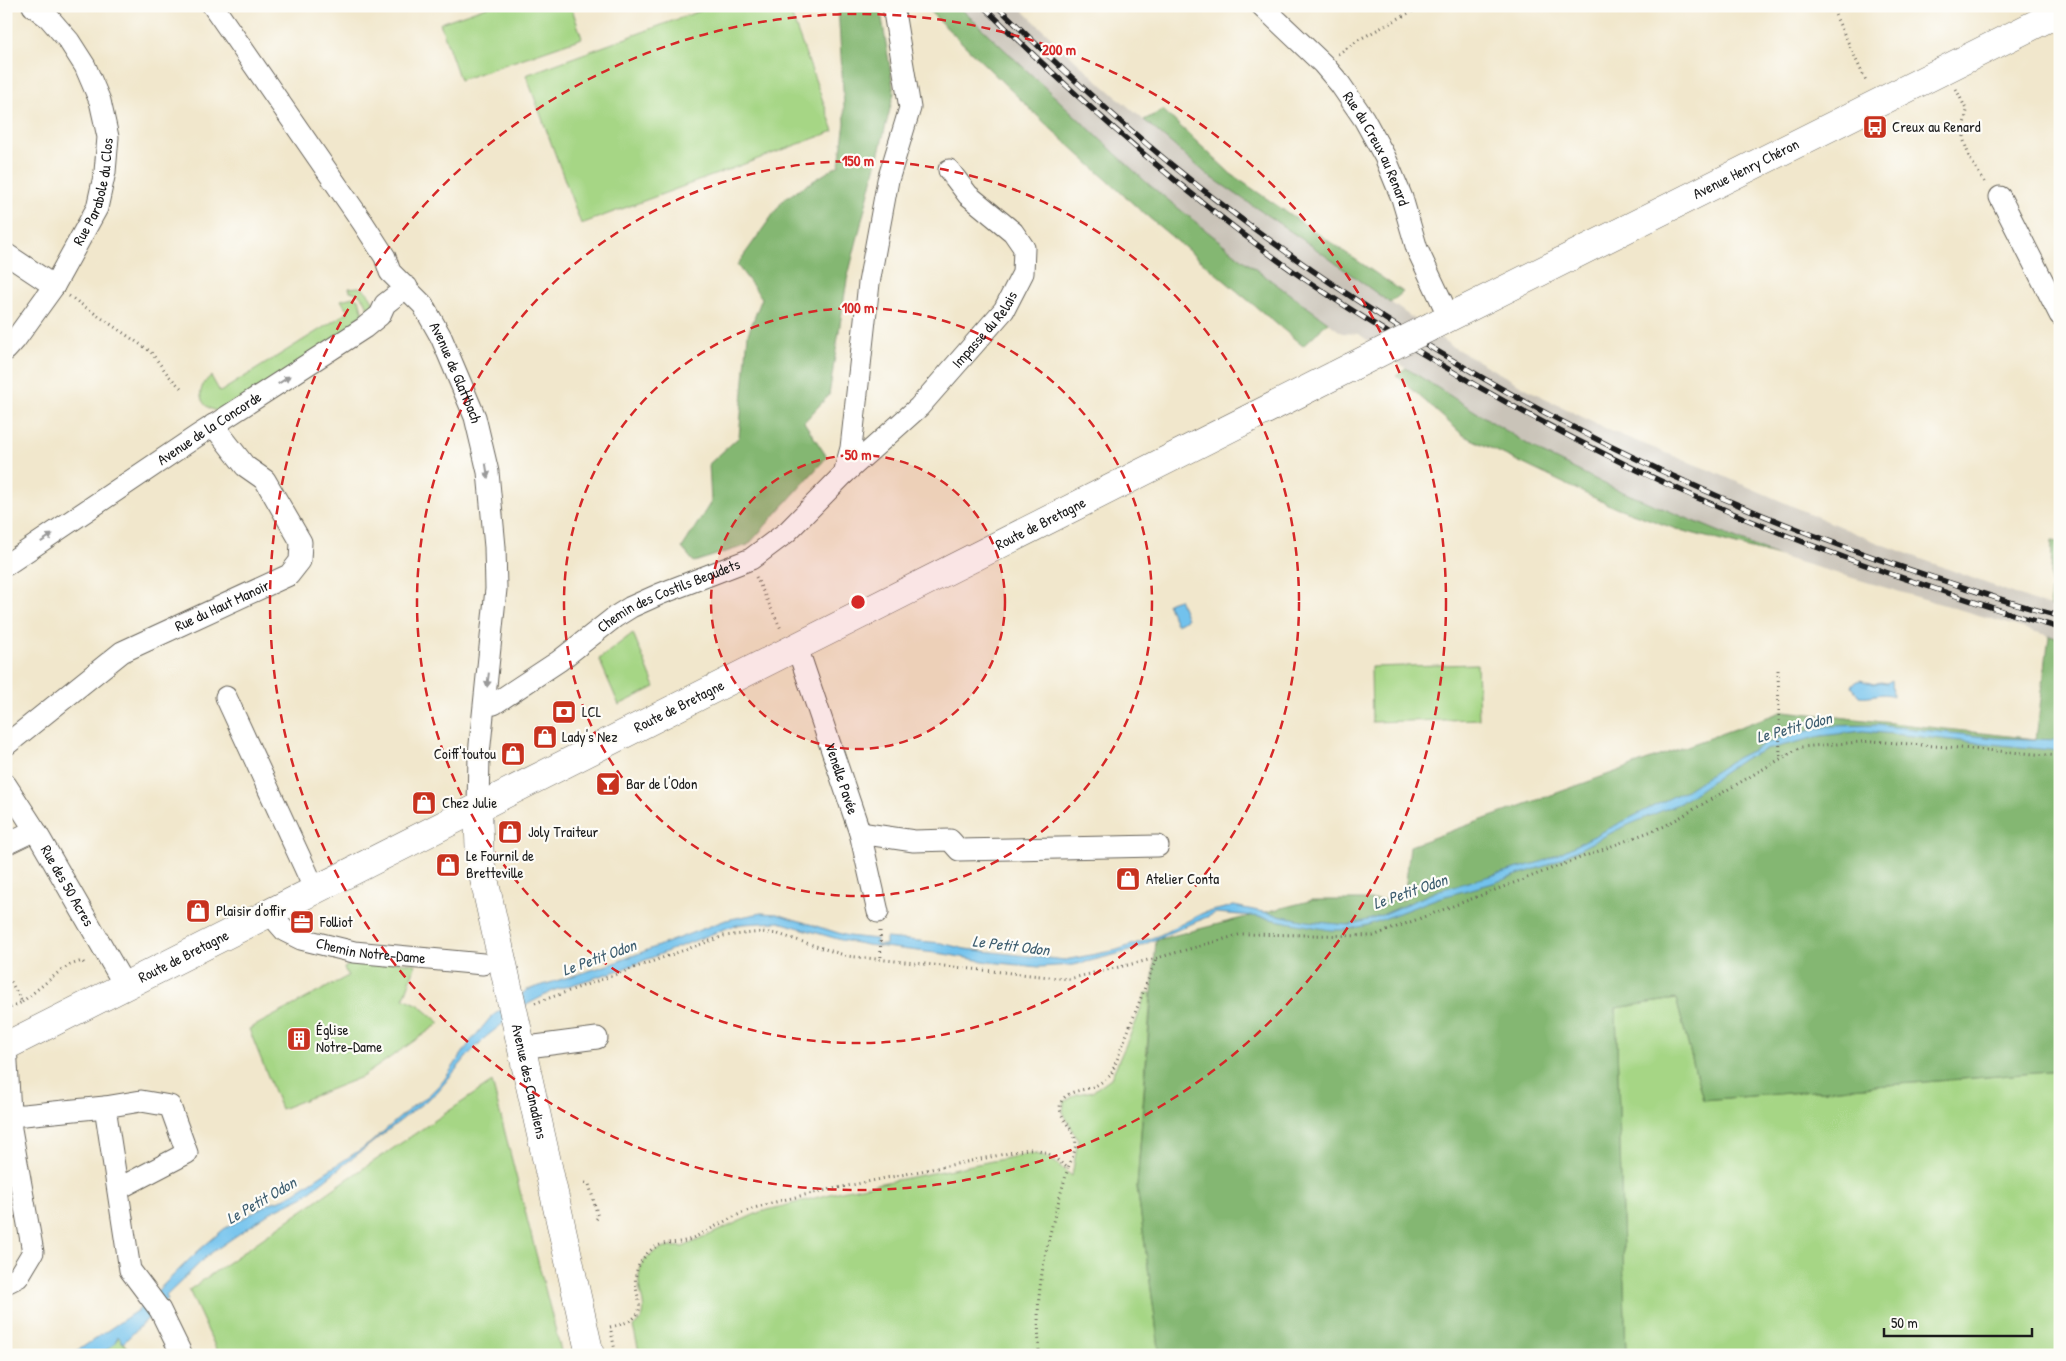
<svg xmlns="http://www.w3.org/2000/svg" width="2066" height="1361" font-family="'Patrick Hand',sans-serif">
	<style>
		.industrial { fill: #c9c3b8 }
		.green { fill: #a6d685; stroke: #617950 }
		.forest { fill: #84b772; stroke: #506a47 }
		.water { fill: #72c2ed; stroke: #476f84 }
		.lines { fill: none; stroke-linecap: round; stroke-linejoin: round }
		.minor-casing { stroke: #67635a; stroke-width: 23 }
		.major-casing { stroke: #67635a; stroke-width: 29 }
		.path { stroke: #67635a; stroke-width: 3; stroke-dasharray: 1 4; stroke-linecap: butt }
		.minor { stroke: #fff; stroke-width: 21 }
		.major { stroke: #fff; stroke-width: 28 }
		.rail-casing { stroke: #1c1c1c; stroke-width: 5.5 }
		.rail { stroke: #fdfcf7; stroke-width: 4; stroke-dasharray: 11; stroke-linecap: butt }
		.major-bridge-casing { stroke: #67635a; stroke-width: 29; stroke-linecap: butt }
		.major-bridge { stroke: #fff; stroke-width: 28 }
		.oneway { fill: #999 }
		.ring { fill: none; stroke: #d62828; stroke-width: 2.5; stroke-dasharray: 9 6 }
		.labels { text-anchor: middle; stroke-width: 4.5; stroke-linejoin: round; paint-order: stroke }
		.poi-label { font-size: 15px; fill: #1c1c1c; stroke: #fdfcf7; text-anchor: start }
		.street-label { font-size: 15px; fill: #1c1c1c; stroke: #fdfcf7 }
		.water-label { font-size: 16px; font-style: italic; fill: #3e5e70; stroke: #fdfcf7 }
		.centre { fill: #d62828; stroke: #fdfcf7; stroke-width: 2.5 }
		.ring-label { font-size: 15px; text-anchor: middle; font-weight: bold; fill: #d62828; stroke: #fdfcf7; stroke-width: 4.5; stroke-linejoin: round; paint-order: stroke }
	</style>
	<rect width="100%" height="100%" fill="#fdfcf7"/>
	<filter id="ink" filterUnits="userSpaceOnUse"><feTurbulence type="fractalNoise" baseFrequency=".02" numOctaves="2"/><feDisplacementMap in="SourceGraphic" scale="10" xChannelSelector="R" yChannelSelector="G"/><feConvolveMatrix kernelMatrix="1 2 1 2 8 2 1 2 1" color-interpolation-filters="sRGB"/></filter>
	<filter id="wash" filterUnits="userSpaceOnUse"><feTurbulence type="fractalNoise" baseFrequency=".0096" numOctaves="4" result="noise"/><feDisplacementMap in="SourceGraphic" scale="20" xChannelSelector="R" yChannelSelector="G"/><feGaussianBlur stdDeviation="1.12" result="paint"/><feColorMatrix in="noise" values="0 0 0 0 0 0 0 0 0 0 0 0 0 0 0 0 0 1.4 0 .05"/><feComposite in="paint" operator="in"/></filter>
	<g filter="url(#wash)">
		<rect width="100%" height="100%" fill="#f1e7cc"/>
		<polygon class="industrial" points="958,6 1018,6 1097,80 1208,175 1312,246 1453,347 1531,391 1606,429 1714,472 1871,540 2041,604 2060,608 2060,639 1778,556 1611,487 1540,452 1406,368 1359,334 1342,333 1243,260 1147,183"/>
		<g class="green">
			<polygon points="489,6 571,6 582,38 460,80 440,23"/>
			<polygon points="713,6 788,6 834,131 581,224 526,75"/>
			<path d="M359 287C367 290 371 296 374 304L371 312 368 311C367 300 361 294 350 291L349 288Z"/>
			<path d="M353 297 359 299 363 314 355 320 357 324 222 412C200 410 193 390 211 376L220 392 348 312 341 300Z"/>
			<polygon points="633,633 655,687 619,705 599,659"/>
			<polygon points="1477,664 1479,719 1372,722 1371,667"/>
			<polygon points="356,961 367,965 384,961 416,964 404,998 419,1005 440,1023 362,1077 281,1109 249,1029 348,976 344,968"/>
			<path d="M1146 993H1151L1137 1187 1160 1355H640L633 1327C636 1324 642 1320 643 1315 646 1302 637 1289 639 1276 641 1253 663 1245 683 1247L760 1212 846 1190 1028 1154C1049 1153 1056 1164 1072 1176L1078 1140 1063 1112 1064 1102 1077 1094 1093 1091 1111 1078 1136 1022Z"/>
			<polygon points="1676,999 1703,1100 2060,1071 2060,1355 1626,1355 1616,1008"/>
			<polygon points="492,1082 562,1355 219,1355 189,1290 346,1180"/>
			<polygon points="118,1335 132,1355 99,1355 117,1340"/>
		</g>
		<g class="forest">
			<polygon points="838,6 880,6 894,93 847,280 829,395 804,422 827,457 748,545 694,562 682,548 711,502 709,464 739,437 748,334 762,298 737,265 784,199 839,165 845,123"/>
			<polygon points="924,6 958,6 1147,183 1243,260 1328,322 1303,346 1141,211 1049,127"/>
			<polygon points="1163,110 1231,174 1403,292 1390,303 1312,246 1208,175 1144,120"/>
			<polygon points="1406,368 1540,452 1611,487 1778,556 1676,529 1607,504 1463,435 1396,375"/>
			<polygon points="2052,541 2060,542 2060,608 2050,606"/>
			<polygon points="2049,636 2060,639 2060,1071 1703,1100 1676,999 1616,1008 1626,1355 1160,1355 1137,1187 1156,940 1313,900 1404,900 1410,846 1784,711 2036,739"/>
		</g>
		<g class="water">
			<polygon points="1179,599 1187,619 1176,624 1167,603"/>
			<path d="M1860 680 1874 684 1880 682 1887 683 1892 680 1893 696C1882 691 1871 698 1859 696L1852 687 1853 684Z"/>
			<path d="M1878 725 1996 738 2060 740V751L1863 731 1821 736 1762 751 1744 759 1680 803 1619 829 1548 865 1490 884 1438 898 1368 925 1345 930H1330L1253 916 1216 913 1129 951 1074 965 1039 967 989 962 944 954 867 945 841 940 779 922 742 924 727 928 620 970 555 990 528 1004 487 1036 470 1053 437 1092 304 1196 271 1212 208 1255 166 1296 168 1299 123 1343 118 1336C111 1356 89 1355 71 1355L138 1310 197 1252 224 1229 270 1203 286 1198 369 1144 413 1106 428 1096 444 1080 471 1041 491 1017 527 990 611 964 726 920 761 913 777 914 848 936 876 939 877 945H886V938L941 943 965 949 1065 960 1117 950 1160 935 1203 913 1234 906 1307 921 1349 925 1375 918 1439 890 1544 861 1686 790 1736 758 1765 744 1783 737 1828 726Z"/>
		</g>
	</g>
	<g filter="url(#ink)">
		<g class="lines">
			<defs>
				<g id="minor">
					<path id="s1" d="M213 6 363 223 385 257 390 272 423 305 441 337 475 417 488 472 495 547 496 589 479 754 478 808"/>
					<path id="s2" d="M1262 6 1323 64 1340 84 1364 119 1385 157 1402 198 1417 249 1449 317"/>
					<polyline points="2000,197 2060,315"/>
					<polyline points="6,254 54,286"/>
					<path id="s3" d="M6 350 15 340 54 286 97 208 105 172 108 137 100 101 85 66 69 41 49 18 33 6"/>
					<polyline points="844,474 851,448 869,283 888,180 910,108 893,6"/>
					<path id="s4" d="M6 565 197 436 364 328 380 315 385 304 407 287"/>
					<path id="s5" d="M797 647 860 833 878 912"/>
					<polyline points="226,697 315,890"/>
					<path id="s6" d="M485 705 494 704 559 661 615 617 631 607 660 594 751 559 787 532 844 474 919 407 1004 310 1023 273 1024 248 1013 232 968 195 949 170"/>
					<path id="s7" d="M6 745 122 652 289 575 300 561 301 542 265 480 245 466 213 425"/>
					<path id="s8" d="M6 785 35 830 125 986"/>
					<polyline points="860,833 914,841 950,840 959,850 1158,846"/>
					<polyline points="6,844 35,830"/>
					<path id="s9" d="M272 912 278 923 285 931 301 939 354 952 483 964"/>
					<polyline points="520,1048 597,1038"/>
					<polyline points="9,1115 24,1115 105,1107"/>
					<polyline points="118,1189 187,1153 170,1106 141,1101 105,1107 130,1270 160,1310 182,1355"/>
					<polyline points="6,1283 18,1277 33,1252 11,1129 6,1046"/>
				</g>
				<g id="major">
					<path id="s10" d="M1432 326 2060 12"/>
					<path id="s11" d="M478 808 480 861 590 1355"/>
					<path id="s12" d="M6 1046 1351 367"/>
				</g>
			</defs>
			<use href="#minor" class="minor-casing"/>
			<use href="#major" class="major-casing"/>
			<g class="path">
				<polyline points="1831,6 1867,83"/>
				<polyline points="1338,54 1360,39 1422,6"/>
				<polyline points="1956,89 1967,111 1964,124 1964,141 1970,159 1986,184"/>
				<polyline points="69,296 150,351 169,376 181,388"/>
				<polyline points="756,577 781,629"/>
				<polyline points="1778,670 1780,759"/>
				<polyline points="880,931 881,960"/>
				<polyline points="22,1002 59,972 70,965 82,961 86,966"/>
				<polyline points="535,1003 724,936 762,932 778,934 847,956 1069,979 1157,958 1242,934 1373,936 1665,826 1801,747 1872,741 2060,756"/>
				<polyline points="6,1010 22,1002 10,980"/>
				<polyline points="585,1183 589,1184 598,1217 594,1222"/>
				<path d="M610 1327C668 1315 618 1291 643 1259 647 1253 653 1247 660 1245 671 1241 682 1244 693 1238 716 1227 737 1213 761 1206 799 1195 838 1188 876 1180 926 1170 977 1160 1028 1149 1045 1148 1054 1158 1068 1168 1071 1160 1078 1147 1075 1138 1072 1127 1053 1112 1063 1099 1072 1089 1084 1091 1095 1086 1101 1083 1106 1079 1111 1075L1156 959"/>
				<polyline points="611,1331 616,1355"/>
				<path d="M1039 1355C1039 1335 1037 1316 1039 1297 1043 1253 1056 1210 1068 1168"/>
			</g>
			<use href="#minor" class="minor"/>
			<use href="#major" class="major"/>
			<defs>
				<g id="rail">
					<path d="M983 6C1079 101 1180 190 1290 269 1333 299 1378 327 1423 354 1584 452 1748 528 1927 586 1971 601 2015 616 2060 628"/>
					<path d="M997 6C1067 75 1139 141 1216 200 1432 366 1676 495 1935 578 1976 591 2018 606 2060 616"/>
				</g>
			</defs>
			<use href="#rail" class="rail-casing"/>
			<use href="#rail" class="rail"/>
			<defs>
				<polyline id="major-bridge" points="1351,367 1432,326"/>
			</defs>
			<use href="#major-bridge" class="major-bridge-casing"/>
			<use href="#major-bridge" class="major-bridge"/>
		</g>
		<defs><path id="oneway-solid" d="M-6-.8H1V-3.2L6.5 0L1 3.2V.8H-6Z" transform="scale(1.25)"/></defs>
		<g class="oneway">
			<use href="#oneway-solid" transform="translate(284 380) rotate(-33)"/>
			<use href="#oneway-solid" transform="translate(487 471) rotate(81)"/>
			<use href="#oneway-solid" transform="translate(47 538) rotate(-34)"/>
			<use href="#oneway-solid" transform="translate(488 680) rotate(97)"/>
		</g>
	</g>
	<circle cx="858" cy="602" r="147" fill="#d62828" fill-opacity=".12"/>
	<g class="ring">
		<circle cx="858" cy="602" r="147"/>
		<circle cx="858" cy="602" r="294"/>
		<circle cx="858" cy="602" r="441"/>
		<circle cx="858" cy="602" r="588"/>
	</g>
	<defs>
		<symbol id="bus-square" viewBox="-11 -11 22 22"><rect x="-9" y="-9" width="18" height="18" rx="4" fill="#c8321e" stroke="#fdfcf7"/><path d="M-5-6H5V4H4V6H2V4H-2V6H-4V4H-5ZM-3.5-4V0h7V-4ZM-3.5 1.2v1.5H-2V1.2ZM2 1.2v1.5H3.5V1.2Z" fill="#fff"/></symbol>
		<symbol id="bank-square" viewBox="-11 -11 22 22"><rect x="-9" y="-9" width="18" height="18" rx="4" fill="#c8321e" stroke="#fdfcf7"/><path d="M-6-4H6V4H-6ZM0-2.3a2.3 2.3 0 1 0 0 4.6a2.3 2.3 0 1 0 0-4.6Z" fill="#fff"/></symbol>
		<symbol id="shop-square" viewBox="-11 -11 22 22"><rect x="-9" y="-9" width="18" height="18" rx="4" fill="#c8321e" stroke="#fdfcf7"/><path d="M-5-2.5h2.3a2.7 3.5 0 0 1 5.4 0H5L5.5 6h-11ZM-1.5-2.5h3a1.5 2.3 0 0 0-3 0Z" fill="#fff"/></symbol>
		<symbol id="bar-square" viewBox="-11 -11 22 22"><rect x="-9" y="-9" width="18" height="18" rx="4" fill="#c8321e" stroke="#fdfcf7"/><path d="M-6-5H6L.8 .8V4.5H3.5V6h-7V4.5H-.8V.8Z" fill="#fff"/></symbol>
		<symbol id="office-square" viewBox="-11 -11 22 22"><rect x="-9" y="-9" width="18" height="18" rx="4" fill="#c8321e" stroke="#fdfcf7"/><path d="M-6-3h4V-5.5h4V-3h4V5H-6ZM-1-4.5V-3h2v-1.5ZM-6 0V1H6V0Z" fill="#fff"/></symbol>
		<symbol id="building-square" viewBox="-11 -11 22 22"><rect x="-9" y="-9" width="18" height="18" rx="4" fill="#c8321e" stroke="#fdfcf7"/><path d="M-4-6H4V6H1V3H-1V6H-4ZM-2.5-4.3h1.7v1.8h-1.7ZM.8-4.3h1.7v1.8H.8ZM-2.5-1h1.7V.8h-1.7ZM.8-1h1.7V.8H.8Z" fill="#fff"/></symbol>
	</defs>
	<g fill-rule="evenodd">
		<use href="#bus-square" x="1861" y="113" width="28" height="28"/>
		<use href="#bank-square" x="550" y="698" width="28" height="28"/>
		<use href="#shop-square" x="531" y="723" width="28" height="28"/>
		<use href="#shop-square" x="499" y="740" width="28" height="28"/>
		<use href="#bar-square" x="594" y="770" width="28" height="28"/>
		<use href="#shop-square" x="410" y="789" width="28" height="28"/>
		<use href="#shop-square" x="496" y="818" width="28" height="28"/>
		<use href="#shop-square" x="434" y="851" width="28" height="28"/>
		<use href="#shop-square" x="1114" y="865" width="28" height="28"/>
		<use href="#shop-square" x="184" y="897" width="28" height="28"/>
		<use href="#office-square" x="288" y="908" width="28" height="28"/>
		<use href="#building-square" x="285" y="1025" width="28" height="28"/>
	</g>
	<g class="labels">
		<g class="poi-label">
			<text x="1892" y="132">Creux au Renard</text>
			<text x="582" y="717">LCL</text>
			<text x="562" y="742">Lady's Nez</text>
			<text x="496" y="759" text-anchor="end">Coiff'toutou</text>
			<text x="626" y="789">Bar de l'Odon</text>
			<text x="442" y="808">Chez Julie</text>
			<text x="528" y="837">Joly Traiteur</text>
			<text x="466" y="861">Le Fournil de<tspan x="466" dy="17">Bretteville</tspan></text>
			<text x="1146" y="884">Atelier Conta</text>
			<text x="216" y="916">Plaisir d'offir</text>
			<text x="320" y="927">Folliot</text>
			<text x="316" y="1035">Église<tspan x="316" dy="17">Notre-Dame</tspan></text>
		</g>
		<g class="street-label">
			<text dy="5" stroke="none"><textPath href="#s2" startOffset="185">Rue du Creux au Renard</textPath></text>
			<text dy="5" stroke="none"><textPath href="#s10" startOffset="351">Avenue Henry Chéron</textPath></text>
			<text dy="5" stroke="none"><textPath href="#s3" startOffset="184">Rue Parabole du Clos</textPath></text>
			<text dy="5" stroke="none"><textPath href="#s6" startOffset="635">Impasse du Relais</textPath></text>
			<text dy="5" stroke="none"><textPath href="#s1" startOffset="442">Avenue de Glattbach</textPath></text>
			<text dy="5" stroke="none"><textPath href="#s4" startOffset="245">Avenue de la Concorde</textPath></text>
			<text dy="5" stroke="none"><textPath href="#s12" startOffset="1159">Route de Bretagne</textPath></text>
			<text dy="5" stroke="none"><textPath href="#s6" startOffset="216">Chemin des Costils Beaudets</textPath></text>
			<text dy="5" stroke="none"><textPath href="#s7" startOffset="259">Rue du Haut Manoir</textPath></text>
			<text dy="5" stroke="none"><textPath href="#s12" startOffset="754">Route de Bretagne</textPath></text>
			<text dy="5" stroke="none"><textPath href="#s5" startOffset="139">Venelle Pavée</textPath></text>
			<text dy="5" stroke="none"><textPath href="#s8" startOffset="118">Rue des 50 Acres</textPath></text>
			<text dy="5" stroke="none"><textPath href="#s9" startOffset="112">Chemin Notre-Dame</textPath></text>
			<text dy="5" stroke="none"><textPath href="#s12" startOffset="199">Route de Bretagne</textPath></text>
			<text dy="5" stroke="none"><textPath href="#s11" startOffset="279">Avenue des Canadiens</textPath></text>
		</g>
		<g class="water-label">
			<text transform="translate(1794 727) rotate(-15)" y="6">Le Petit Odon</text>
			<text transform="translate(1410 891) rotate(-19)" y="6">Le Petit Odon</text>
			<text transform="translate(1011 945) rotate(7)" y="6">Le Petit Odon</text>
			<text transform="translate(599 957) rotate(-20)" y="6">Le Petit Odon</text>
			<text transform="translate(261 1200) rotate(-30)" y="6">Le Petit Odon</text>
		</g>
	</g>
	<circle cx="858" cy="602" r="8" class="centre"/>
	<g class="ring-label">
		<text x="1059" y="55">200 m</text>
		<text x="858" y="166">150 m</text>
		<text x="858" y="313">100 m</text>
		<text x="858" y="460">50 m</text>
	</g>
	<rect width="2066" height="1361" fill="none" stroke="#fdfcf7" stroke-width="25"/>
	<path d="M1884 1328v8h148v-8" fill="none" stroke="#1c1c1c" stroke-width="2.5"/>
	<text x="1891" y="1328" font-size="15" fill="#1c1c1c" stroke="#fdfcf7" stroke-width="4" paint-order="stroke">50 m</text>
</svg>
